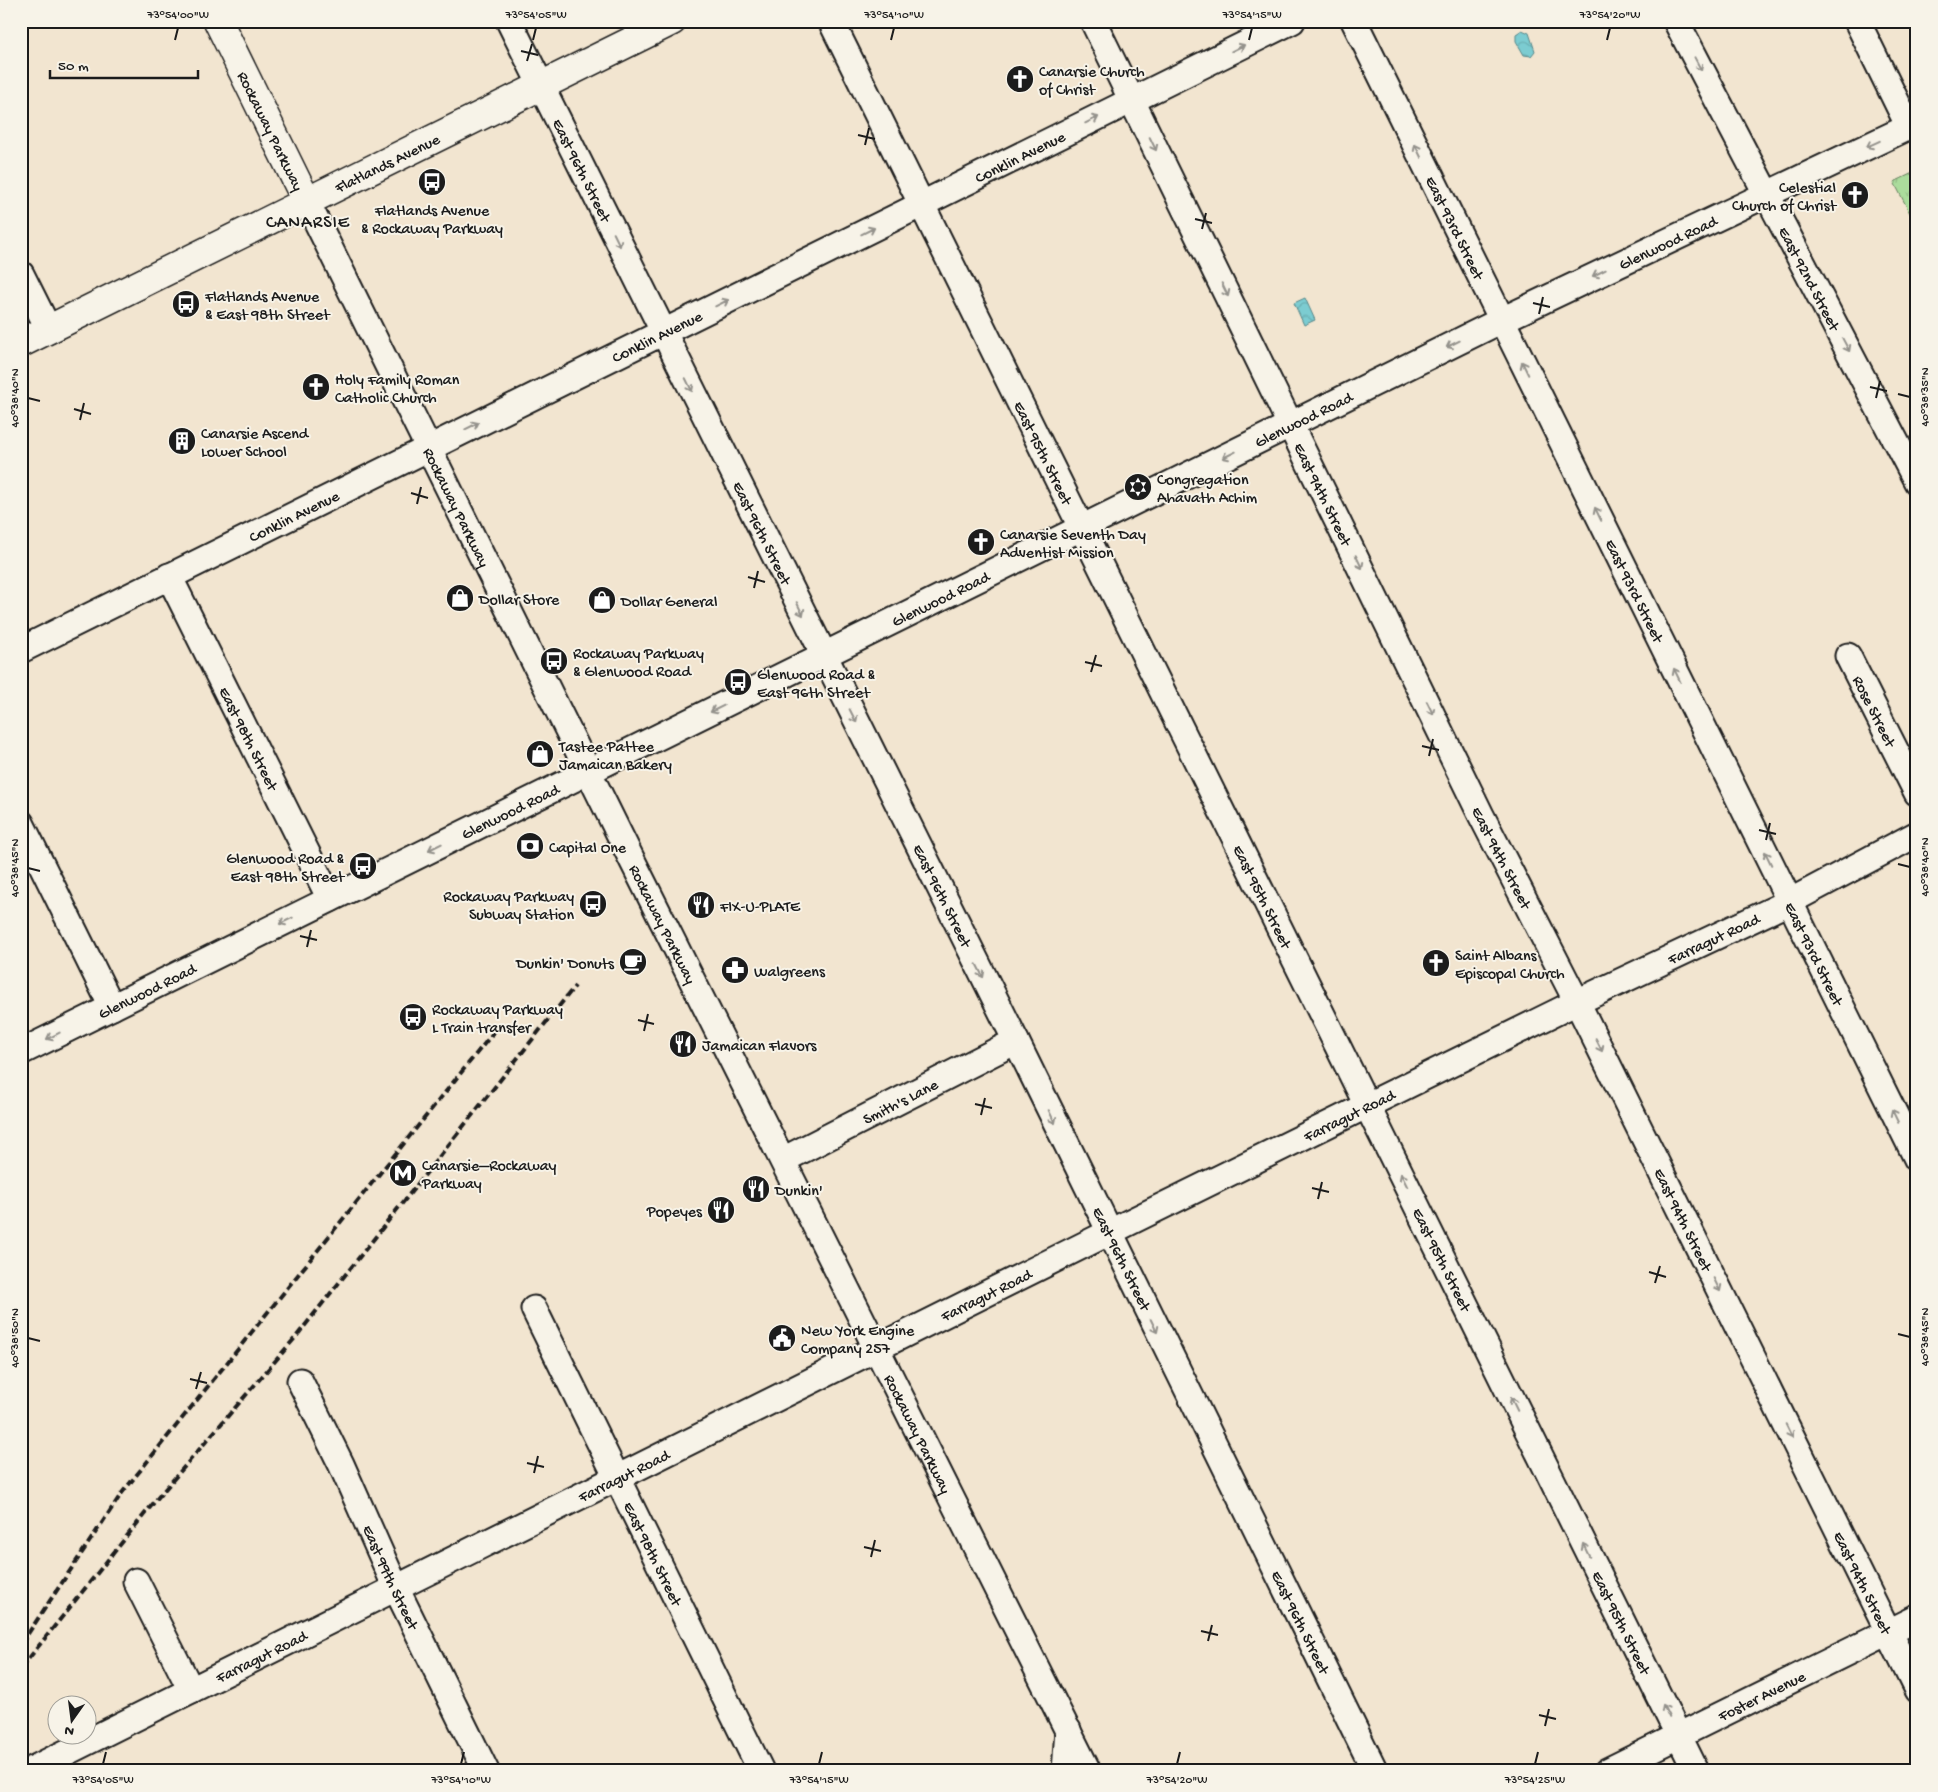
<svg xmlns="http://www.w3.org/2000/svg" width="1938" height="1792" font-family="'Gochi Hand',sans-serif">
	<style>
		.park { fill: url(#park-tufts); stroke: #647c5c }
		.water { fill: url(#water-waves); stroke: #558689 }
		.lines { fill: none; stroke-linecap: round; stroke-linejoin: round }
		.minor-casing { stroke: #1c1c1c; stroke-width: 29 }
		.major-casing { stroke: #1c1c1c; stroke-width: 31 }
		.minor { stroke: #f7f3e8; stroke-width: 25 }
		.major { stroke: #f7f3e8; stroke-width: 28 }
		.rail { stroke: #1c1c1c; stroke-width: 4; stroke-dasharray: 8 4; stroke-linecap: butt }
		.oneway { stroke: #94928c }
		.ticks { fill: none; stroke: #1c1c1c; stroke-width: 2 }
		.labels { text-anchor: middle; stroke-width: 4; stroke-linejoin: round; paint-order: stroke }
		.poi-label { font-size: 16px; fill: #1c1c1c; stroke: #f7f3e8; text-anchor: start }
		.street-label { font-size: 16px; fill: #1c1c1c; stroke: #f7f3e8 }
		.neighbourhood-label { font-size: 18px; letter-spacing: 1px; fill: #1c1c1c; stroke: #f7f3e8 }
		.neatline { fill: none; stroke: #1c1c1c; stroke-width: 2 }
		.ticks-label { font-size: 12px; text-anchor: middle; fill: #1c1c1c }
	</style>
	<defs>
		<pattern id="park-tufts" width="24" height="20" patternUnits="userSpaceOnUse" patternTransform="scale(1.25)"><rect width="24" height="20" fill="#abdc9c"/><path d="M3 7l-1-3M5 7V3M7 7l1-3M15 17l-1-3M17 17v-4M19 17l1-3" fill="none" stroke="#93bc86"/></pattern>
		<pattern id="water-waves" width="16" height="10" patternUnits="userSpaceOnUse" patternTransform="scale(1.25)"><rect width="16" height="10" fill="#7bccd1"/><path d="M0 5q4-4 8 0t8 0" fill="none" stroke="#6aafb3"/></pattern>
	</defs>
	<rect width="100%" height="100%" fill="#f2e5d0"/>
	<filter id="ink" filterUnits="userSpaceOnUse"><feTurbulence type="fractalNoise" baseFrequency=".02" numOctaves="2"/><feDisplacementMap in="SourceGraphic" scale="10" xChannelSelector="R" yChannelSelector="G"/><feConvolveMatrix kernelMatrix="1 2 1 2 8 2 1 2 1" color-interpolation-filters="sRGB"/></filter>
	<g filter="url(#ink)">
		<polygon class="park" points="1917,171 1917,227 1894,182"/>
		<g class="water">
			<polygon points="1522,30 1529,33 1535,51 1531,56 1524,55 1516,41 1516,34"/>
			<polygon points="1305,298 1315,320 1304,325 1294,303"/>
		</g>
		<g class="lines">
			<defs>
				<g id="minor">
					<path id="s1" d="M509 21 1016 1041 1375 1771"/>
					<path id="s2" d="M831 21 1696 1771"/>
					<path id="s3" d="M1093 21 1481 815 1577 1002 1917 1690"/>
					<path id="s4" d="M1354 21 1917 1159"/>
					<path id="s5" d="M1676 21 1917 482"/>
					<polyline points="1857,21 1909,127"/>
					<path id="s6" d="M307 202 633 862 1088 1771"/>
					<polyline points="21,274 49,330"/>
					<path id="s7" d="M169 576 330 899"/>
					<path id="s8" d="M21 650 1292 21"/>
					<path id="s9" d="M1848 656 1917 793"/>
					<polyline points="21,823 112,1007"/>
					<path id="s10" d="M21 1052 1502 320 1917 123"/>
					<path id="s11" d="M783 1160 1016 1041"/>
					<path id="s12" d="M534 1309 761 1771"/>
					<path id="s13" d="M300 1381 341 1464 396 1588 486 1771"/>
					<polyline points="136,1581 191,1690"/>
					<path id="s14" d="M29 1771 1128 1223 1577 1002 1789 902 1917 834"/>
					<polyline points="1065,1771 1068,1730"/>
					<path id="s15" d="M1607 1771 1917 1618"/>
				</g>
				<g id="major">
					<path id="s16" d="M218 21 307 202"/>
					<path id="s17" d="M21 343 672 21"/>
				</g>
			</defs>
			<use href="#minor" class="minor-casing"/>
			<use href="#major" class="major-casing"/>
			<use href="#minor" class="minor"/>
			<use href="#major" class="major"/>
			<g class="rail">
				<polyline points="21,1644 122,1493 497,1028"/>
				<polyline points="21,1668 160,1495 295,1338 575,986"/>
			</g>
		</g>
		<defs><path id="oneway-shaft" d="M-6 0H5M1.5-3L5.5 0L1.5 3" fill="none" stroke-width="1.6" stroke-linecap="round" stroke-linejoin="round" transform="scale(1.25)"/></defs>
		<g class="oneway">
			<use href="#oneway-shaft" transform="translate(1238 48) rotate(-26)"/>
			<use href="#oneway-shaft" transform="translate(1698 64) rotate(62)"/>
			<use href="#oneway-shaft" transform="translate(1092 120) rotate(-26)"/>
			<use href="#oneway-shaft" transform="translate(1153 144) rotate(64)"/>
			<use href="#oneway-shaft" transform="translate(1873 144) rotate(155)"/>
			<use href="#oneway-shaft" transform="translate(1418 151) rotate(-116)"/>
			<use href="#oneway-shaft" transform="translate(868 231) rotate(-26)"/>
			<use href="#oneway-shaft" transform="translate(617 240) rotate(64)"/>
			<use href="#oneway-shaft" transform="translate(1599 273) rotate(154)"/>
			<use href="#oneway-shaft" transform="translate(1225 290) rotate(64)"/>
			<use href="#oneway-shaft" transform="translate(722 303) rotate(-26)"/>
			<use href="#oneway-shaft" transform="translate(1453 344) rotate(154)"/>
			<use href="#oneway-shaft" transform="translate(1846 345) rotate(62)"/>
			<use href="#oneway-shaft" transform="translate(1525 368) rotate(-116)"/>
			<use href="#oneway-shaft" transform="translate(689 385) rotate(64)"/>
			<use href="#oneway-shaft" transform="translate(472 426) rotate(-26)"/>
			<use href="#oneway-shaft" transform="translate(1229 455) rotate(154)"/>
			<use href="#oneway-shaft" transform="translate(1598 514) rotate(-116)"/>
			<use href="#oneway-shaft" transform="translate(1359 562) rotate(64)"/>
			<use href="#oneway-shaft" transform="translate(800 609) rotate(64)"/>
			<use href="#oneway-shaft" transform="translate(1677 675) rotate(-116)"/>
			<use href="#oneway-shaft" transform="translate(1430 708) rotate(64)"/>
			<use href="#oneway-shaft" transform="translate(717 709) rotate(154)"/>
			<use href="#oneway-shaft" transform="translate(853 716) rotate(63)"/>
			<use href="#oneway-shaft" transform="translate(435 847) rotate(154)"/>
			<use href="#oneway-shaft" transform="translate(1768 858) rotate(-116)"/>
			<use href="#oneway-shaft" transform="translate(286 921) rotate(154)"/>
			<use href="#oneway-shaft" transform="translate(980 971) rotate(63)"/>
			<use href="#oneway-shaft" transform="translate(53 1036) rotate(153)"/>
			<use href="#oneway-shaft" transform="translate(1599 1045) rotate(64)"/>
			<use href="#oneway-shaft" transform="translate(1895 1116) rotate(-116)"/>
			<use href="#oneway-shaft" transform="translate(1052 1117) rotate(64)"/>
			<use href="#oneway-shaft" transform="translate(1404 1180) rotate(-116)"/>
			<use href="#oneway-shaft" transform="translate(1717 1285) rotate(64)"/>
			<use href="#oneway-shaft" transform="translate(1154 1326) rotate(64)"/>
			<use href="#oneway-shaft" transform="translate(1514 1404) rotate(-116)"/>
			<use href="#oneway-shaft" transform="translate(1789 1431) rotate(64)"/>
			<use href="#oneway-shaft" transform="translate(1586 1550) rotate(-116)"/>
			<use href="#oneway-shaft" transform="translate(1666 1711) rotate(-116)"/>
		</g>
	</g>
	<path class="ticks" d="M175 40 178 28M533 40 536 28M891 40 894 28M1249 40 1252 28M1607 40 1610 28M521 51 538 55M527 61 532 44M858 135 875 139M865 145 869 128M1195 219 1212 223M1202 229 1206 213M1533 303 1550 307M1539 314 1543 297M1870 387 1887 391M1898 394 1910 397M28 398 40 401M1876 398 1880 381M74 409 91 414M80 420 84 403M411 493 428 498M417 504 421 487M748 577 765 582M754 588 758 571M1085 662 1102 666M1091 672 1096 655M1422 746 1439 750M1429 756 1433 739M1759 830 1776 834M1766 840 1770 823M1898 864 1910 867M28 868 40 871M300 936 317 940M307 947 311 930M638 1020 654 1024M644 1031 648 1014M975 1104 992 1108M981 1115 985 1098M1312 1188 1329 1192M1318 1199 1322 1182M1649 1272 1666 1277M1655 1283 1660 1266M1898 1334 1910 1337M28 1338 40 1341M190 1379 207 1383M196 1389 201 1372M527 1463 544 1467M534 1473 538 1456M864 1547 881 1551M871 1557 875 1540M1201 1631 1218 1635M1208 1641 1212 1625M1539 1715 1556 1719M1545 1726 1549 1709M103 1764 106 1752M461 1764 464 1752M819 1764 822 1752M1177 1764 1180 1752M1535 1764 1538 1752"/>
	<defs>
		<symbol id="church-disc" viewBox="-11 -11 22 22"><circle r="9.5" fill="#1c1c1c" stroke="#f7f3e8"/><path d="M-1.2-6h2.4v3.5h3.3v2.4h-3.3V6h-2.4V-.1h-3.3v-2.4h3.3Z" fill="#fff"/></symbol>
		<symbol id="bus-disc" viewBox="-11 -11 22 22"><circle r="9.5" fill="#1c1c1c" stroke="#f7f3e8"/><path d="M-5-6H5V4H4V6H2V4H-2V6H-4V4H-5ZM-3.5-4V0h7V-4ZM-3.5 1.2v1.5H-2V1.2ZM2 1.2v1.5H3.5V1.2Z" fill="#fff"/></symbol>
		<symbol id="building-disc" viewBox="-11 -11 22 22"><circle r="9.5" fill="#1c1c1c" stroke="#f7f3e8"/><path d="M-4-6H4V6H1V3H-1V6H-4ZM-2.5-4.3h1.7v1.8h-1.7ZM.8-4.3h1.7v1.8H.8ZM-2.5-1h1.7V.8h-1.7ZM.8-1h1.7V.8H.8Z" fill="#fff"/></symbol>
		<symbol id="synagogue-disc" viewBox="-11 -11 22 22"><circle r="9.5" fill="#1c1c1c" stroke="#f7f3e8"/><path d="M0-6.5L5.6 3.2H-5.6ZM0 6.5L5.6-3.2H-5.6Z" fill="#fff"/></symbol>
		<symbol id="shop-disc" viewBox="-11 -11 22 22"><circle r="9.5" fill="#1c1c1c" stroke="#f7f3e8"/><path d="M-5-2.5h2.3a2.7 3.5 0 0 1 5.4 0H5L5.5 6h-11ZM-1.5-2.5h3a1.5 2.3 0 0 0-3 0Z" fill="#fff"/></symbol>
		<symbol id="bank-disc" viewBox="-11 -11 22 22"><circle r="9.5" fill="#1c1c1c" stroke="#f7f3e8"/><path d="M-6-4H6V4H-6ZM0-2.3a2.3 2.3 0 1 0 0 4.6a2.3 2.3 0 1 0 0-4.6Z" fill="#fff"/></symbol>
		<symbol id="restaurant-disc" viewBox="-11 -11 22 22"><circle r="9.5" fill="#1c1c1c" stroke="#f7f3e8"/><path d="M-5-6h1v4h1v-4h1v4h1v-4h1v5L-1.5 .5V6h-2V.5L-5-1ZM5-6V6H3V1.5H1.5Q1.5-4 5-6Z" fill="#fff"/></symbol>
		<symbol id="cafe-disc" viewBox="-11 -11 22 22"><circle r="9.5" fill="#1c1c1c" stroke="#f7f3e8"/><path d="M-5.5-4.5H6V0H3Q3 3.5 0 3.5H-2.5Q-5.5 3.5-5.5 0ZM3-3.2v2h1.7v-2ZM-6 4.5H4V6H-6Z" fill="#fff"/></symbol>
		<symbol id="pharmacy-disc" viewBox="-11 -11 22 22"><circle r="9.5" fill="#1c1c1c" stroke="#f7f3e8"/><path d="M-2-6h4v4h4v4h-4v4h-4v-4h-4v-4h4Z" fill="#fff"/></symbol>
		<symbol id="metro-disc" viewBox="-11 -11 22 22"><circle r="9.5" fill="#1c1c1c" stroke="#f7f3e8"/><path d="M-5.5 5V-5H-3L0 0L3-5H5.5V5H3V-.5L0 4L-3-.5V5Z" fill="#fff"/></symbol>
		<symbol id="civic-disc" viewBox="-11 -11 22 22"><circle r="9.5" fill="#1c1c1c" stroke="#f7f3e8"/><path d="M-.6-6.5H3V-4.5H.6V-3L4-1V1h2V6H-6V1h2V-1L-.6-3ZM-1.2 2.5V6h2.4V2.5Z" fill="#fff"/></symbol>
	</defs>
	<g fill-rule="evenodd">
		<use href="#church-disc" x="1004" y="63" width="32" height="32"/>
		<use href="#bus-disc" x="416" y="166" width="32" height="32"/>
		<use href="#church-disc" x="1839" y="179" width="32" height="32"/>
		<use href="#bus-disc" x="170" y="288" width="32" height="32"/>
		<use href="#church-disc" x="300" y="371" width="32" height="32"/>
		<use href="#building-disc" x="166" y="425" width="32" height="32"/>
		<use href="#synagogue-disc" x="1122" y="471" width="32" height="32"/>
		<use href="#church-disc" x="965" y="526" width="32" height="32"/>
		<use href="#shop-disc" x="444" y="582" width="32" height="32"/>
		<use href="#shop-disc" x="586" y="584" width="32" height="32"/>
		<use href="#bus-disc" x="538" y="645" width="32" height="32"/>
		<use href="#bus-disc" x="722" y="666" width="32" height="32"/>
		<use href="#shop-disc" x="524" y="738" width="32" height="32"/>
		<use href="#bank-disc" x="514" y="830" width="32" height="32"/>
		<use href="#bus-disc" x="347" y="850" width="32" height="32"/>
		<use href="#bus-disc" x="577" y="888" width="32" height="32"/>
		<use href="#restaurant-disc" x="685" y="889" width="32" height="32"/>
		<use href="#cafe-disc" x="617" y="946" width="32" height="32"/>
		<use href="#church-disc" x="1420" y="947" width="32" height="32"/>
		<use href="#pharmacy-disc" x="719" y="954" width="32" height="32"/>
		<use href="#bus-disc" x="397" y="1001" width="32" height="32"/>
		<use href="#restaurant-disc" x="667" y="1028" width="32" height="32"/>
		<use href="#metro-disc" x="387" y="1157" width="32" height="32"/>
		<use href="#restaurant-disc" x="740" y="1173" width="32" height="32"/>
		<use href="#restaurant-disc" x="705" y="1194" width="32" height="32"/>
		<use href="#civic-disc" x="766" y="1322" width="32" height="32"/>
	</g>
	<g class="labels">
		<g class="poi-label">
			<text x="1039" y="76">Canarsie Church<tspan x="1039" dy="18">of Christ</tspan></text>
			<text x="1836" y="192" text-anchor="end">Celestial<tspan x="1836" dy="18">Church of Christ</tspan></text>
			<text x="432" y="215" text-anchor="middle">Flatlands Avenue<tspan x="432" dy="18">&amp; Rockaway Parkway</tspan></text>
			<text x="205" y="301">Flatlands Avenue<tspan x="205" dy="18">&amp; East 98th Street</tspan></text>
			<text x="335" y="384">Holy Family Roman<tspan x="335" dy="18">Catholic Church</tspan></text>
			<text x="201" y="438">Canarsie Ascend<tspan x="201" dy="18">Lower School</tspan></text>
			<text x="1157" y="484">Congregation<tspan x="1157" dy="18">Ahavath Achim</tspan></text>
			<text x="1000" y="539">Canarsie Seventh Day<tspan x="1000" dy="18">Adventist Mission</tspan></text>
			<text x="479" y="604">Dollar Store</text>
			<text x="621" y="606">Dollar General</text>
			<text x="573" y="658">Rockaway Parkway<tspan x="573" dy="18">&amp; Glenwood Road</tspan></text>
			<text x="757" y="679">Glenwood Road &amp;<tspan x="757" dy="18">East 96th Street</tspan></text>
			<text x="559" y="751">Tastee Pattee<tspan x="559" dy="18">Jamaican Bakery</tspan></text>
			<text x="549" y="852">Capital One</text>
			<text x="344" y="863" text-anchor="end">Glenwood Road &amp;<tspan x="344" dy="18">East 98th Street</tspan></text>
			<text x="574" y="901" text-anchor="end">Rockaway Parkway<tspan x="574" dy="18">Subway Station</tspan></text>
			<text x="720" y="911">FIX-U-PLATE</text>
			<text x="1455" y="960">Saint Albans<tspan x="1455" dy="18">Episcopal Church</tspan></text>
			<text x="614" y="968" text-anchor="end">Dunkin' Donuts</text>
			<text x="754" y="976">Walgreens</text>
			<text x="432" y="1014">Rockaway Parkway<tspan x="432" dy="18">L Train transfer</tspan></text>
			<text x="702" y="1050">Jamaican Flavors</text>
			<text x="422" y="1170">Canarsie–Rockaway<tspan x="422" dy="18">Parkway</tspan></text>
			<text x="775" y="1195">Dunkin'</text>
			<text x="702" y="1216" text-anchor="end">Popeyes</text>
			<text x="801" y="1335">New York Engine<tspan x="801" dy="18">Company 257</tspan></text>
		</g>
		<g class="street-label">
			<text dy="6" stroke="none"><textPath href="#s16" startOffset="122">Rockaway Parkway</textPath></text>
			<text dy="6" stroke="none"><textPath href="#s8" startOffset="1114">Conklin Avenue</textPath></text>
			<text dy="6" stroke="none"><textPath href="#s17" startOffset="408">Flatlands Avenue</textPath></text>
			<text dy="6" stroke="none"><textPath href="#s1" startOffset="166">East 96th Street</textPath></text>
			<text dy="6" stroke="none"><textPath href="#s4" startOffset="230">East 93rd Street</textPath></text>
			<text dy="6" stroke="none"><textPath href="#s10" startOffset="1835">Glenwood Road</textPath></text>
			<text dy="6" stroke="none"><textPath href="#s5" startOffset="290">East 92nd Street</textPath></text>
			<text dy="6" stroke="none"><textPath href="#s8" startOffset="709">Conklin Avenue</textPath></text>
			<text dy="6" stroke="none"><textPath href="#s10" startOffset="1430">Glenwood Road</textPath></text>
			<text dy="6" stroke="none"><textPath href="#s2" startOffset="481">East 95th Street</textPath></text>
			<text dy="6" stroke="none"><textPath href="#s3" startOffset="526">East 94th Street</textPath></text>
			<text dy="6" stroke="none"><textPath href="#s6" startOffset="340">Rockaway Parkway</textPath></text>
			<text dy="6" stroke="none"><textPath href="#s8" startOffset="304">Conklin Avenue</textPath></text>
			<text dy="6" stroke="none"><textPath href="#s1" startOffset="571">East 96th Street</textPath></text>
			<text dy="6" stroke="none"><textPath href="#s4" startOffset="635">East 93rd Street</textPath></text>
			<text dy="6" stroke="none"><textPath href="#s10" startOffset="1025">Glenwood Road</textPath></text>
			<text dy="6" stroke="none"><textPath href="#s9" startOffset="61">Rose Street</textPath></text>
			<text dy="6" stroke="none"><textPath href="#s7" startOffset="181">East 98th Street</textPath></text>
			<text dy="6" stroke="none"><textPath href="#s10" startOffset="545">Glenwood Road</textPath></text>
			<text dy="6" stroke="none"><textPath href="#s3" startOffset="931">East 94th Street</textPath></text>
			<text dy="6" stroke="none"><textPath href="#s1" startOffset="976">East 96th Street</textPath></text>
			<text dy="6" stroke="none"><textPath href="#s2" startOffset="976">East 95th Street</textPath></text>
			<text dy="6" stroke="none"><textPath href="#s6" startOffset="805">Rockaway Parkway</textPath></text>
			<text dy="6" stroke="none"><textPath href="#s14" startOffset="1879">Farragut Road</textPath></text>
			<text dy="6" stroke="none"><textPath href="#s4" startOffset="1040">East 93rd Street</textPath></text>
			<text dy="6" stroke="none"><textPath href="#s10" startOffset="140">Glenwood Road</textPath></text>
			<text dy="6" stroke="none"><textPath href="#s11" startOffset="131">Smith's Lane</textPath></text>
			<text dy="6" stroke="none"><textPath href="#s14" startOffset="1474">Farragut Road</textPath></text>
			<text dy="6" stroke="none"><textPath href="#s3" startOffset="1336">East 94th Street</textPath></text>
			<text dy="6" stroke="none"><textPath href="#s1" startOffset="1381">East 96th Street</textPath></text>
			<text dy="6" stroke="none"><textPath href="#s2" startOffset="1381">East 95th Street</textPath></text>
			<text dy="6" stroke="none"><textPath href="#s14" startOffset="1069">Farragut Road</textPath></text>
			<text dy="6" stroke="none"><textPath href="#s6" startOffset="1375">Rockaway Parkway</textPath></text>
			<text dy="6" stroke="none"><textPath href="#s14" startOffset="664">Farragut Road</textPath></text>
			<text dy="6" stroke="none"><textPath href="#s12" startOffset="272">East 98th Street</textPath></text>
			<text dy="6" stroke="none"><textPath href="#s13" startOffset="216">East 99th Street</textPath></text>
			<text dy="6" stroke="none"><textPath href="#s3" startOffset="1741">East 94th Street</textPath></text>
			<text dy="6" stroke="none"><textPath href="#s1" startOffset="1786">East 96th Street</textPath></text>
			<text dy="6" stroke="none"><textPath href="#s2" startOffset="1786">East 95th Street</textPath></text>
			<text dy="6" stroke="none"><textPath href="#s14" startOffset="259">Farragut Road</textPath></text>
			<text dy="6" stroke="none"><textPath href="#s15" startOffset="172">Foster Avenue</textPath></text>
		</g>
		<g class="neighbourhood-label">
			<text x="308" y="227">CANARSIE</text>
		</g>
	</g>
	<rect width="1938" height="1792" fill="none" stroke="#f7f3e8" stroke-width="55"/>
	<g transform="translate(72 1720) rotate(194)"><circle r="24" fill="#f7f3e8" stroke="#9f9d96"/>
	<path d="M0-4L9 19L0 12L-9 19Z" fill="#1c1c1c"/>
	<text y="-8" font-size="14" font-weight="bold" text-anchor="middle" fill="#1c1c1c">N</text>
	</g>
	<path d="M50 70v8h148v-8" fill="none" stroke="#1c1c1c" stroke-width="2.5"/>
	<text x="58" y="70" font-size="15" fill="#1c1c1c" stroke="#f7f3e8" stroke-width="4" paint-order="stroke">50 m</text>
	<rect x="28" y="28" width="1882" height="1736" class="neatline"/>
	<g class="ticks-label">
		<text x="178" y="18">73°54'00"W</text>
		<text x="536" y="18">73°54'05"W</text>
		<text x="894" y="18">73°54'10"W</text>
		<text x="1252" y="18">73°54'15"W</text>
		<text x="1610" y="18">73°54'20"W</text>
		<text transform="translate(1924 397) rotate(-90)" y="4">40°38'35"N</text>
		<text transform="translate(14 398) rotate(-90)" y="4">40°38'40"N</text>
		<text transform="translate(1924 867) rotate(-90)" y="4">40°38'40"N</text>
		<text transform="translate(14 868) rotate(-90)" y="4">40°38'45"N</text>
		<text transform="translate(1924 1337) rotate(-90)" y="4">40°38'45"N</text>
		<text transform="translate(14 1338) rotate(-90)" y="4">40°38'50"N</text>
		<text x="103" y="1783">73°54'05"W</text>
		<text x="461" y="1783">73°54'10"W</text>
		<text x="819" y="1783">73°54'15"W</text>
		<text x="1177" y="1783">73°54'20"W</text>
		<text x="1535" y="1783">73°54'25"W</text>
	</g>
</svg>
